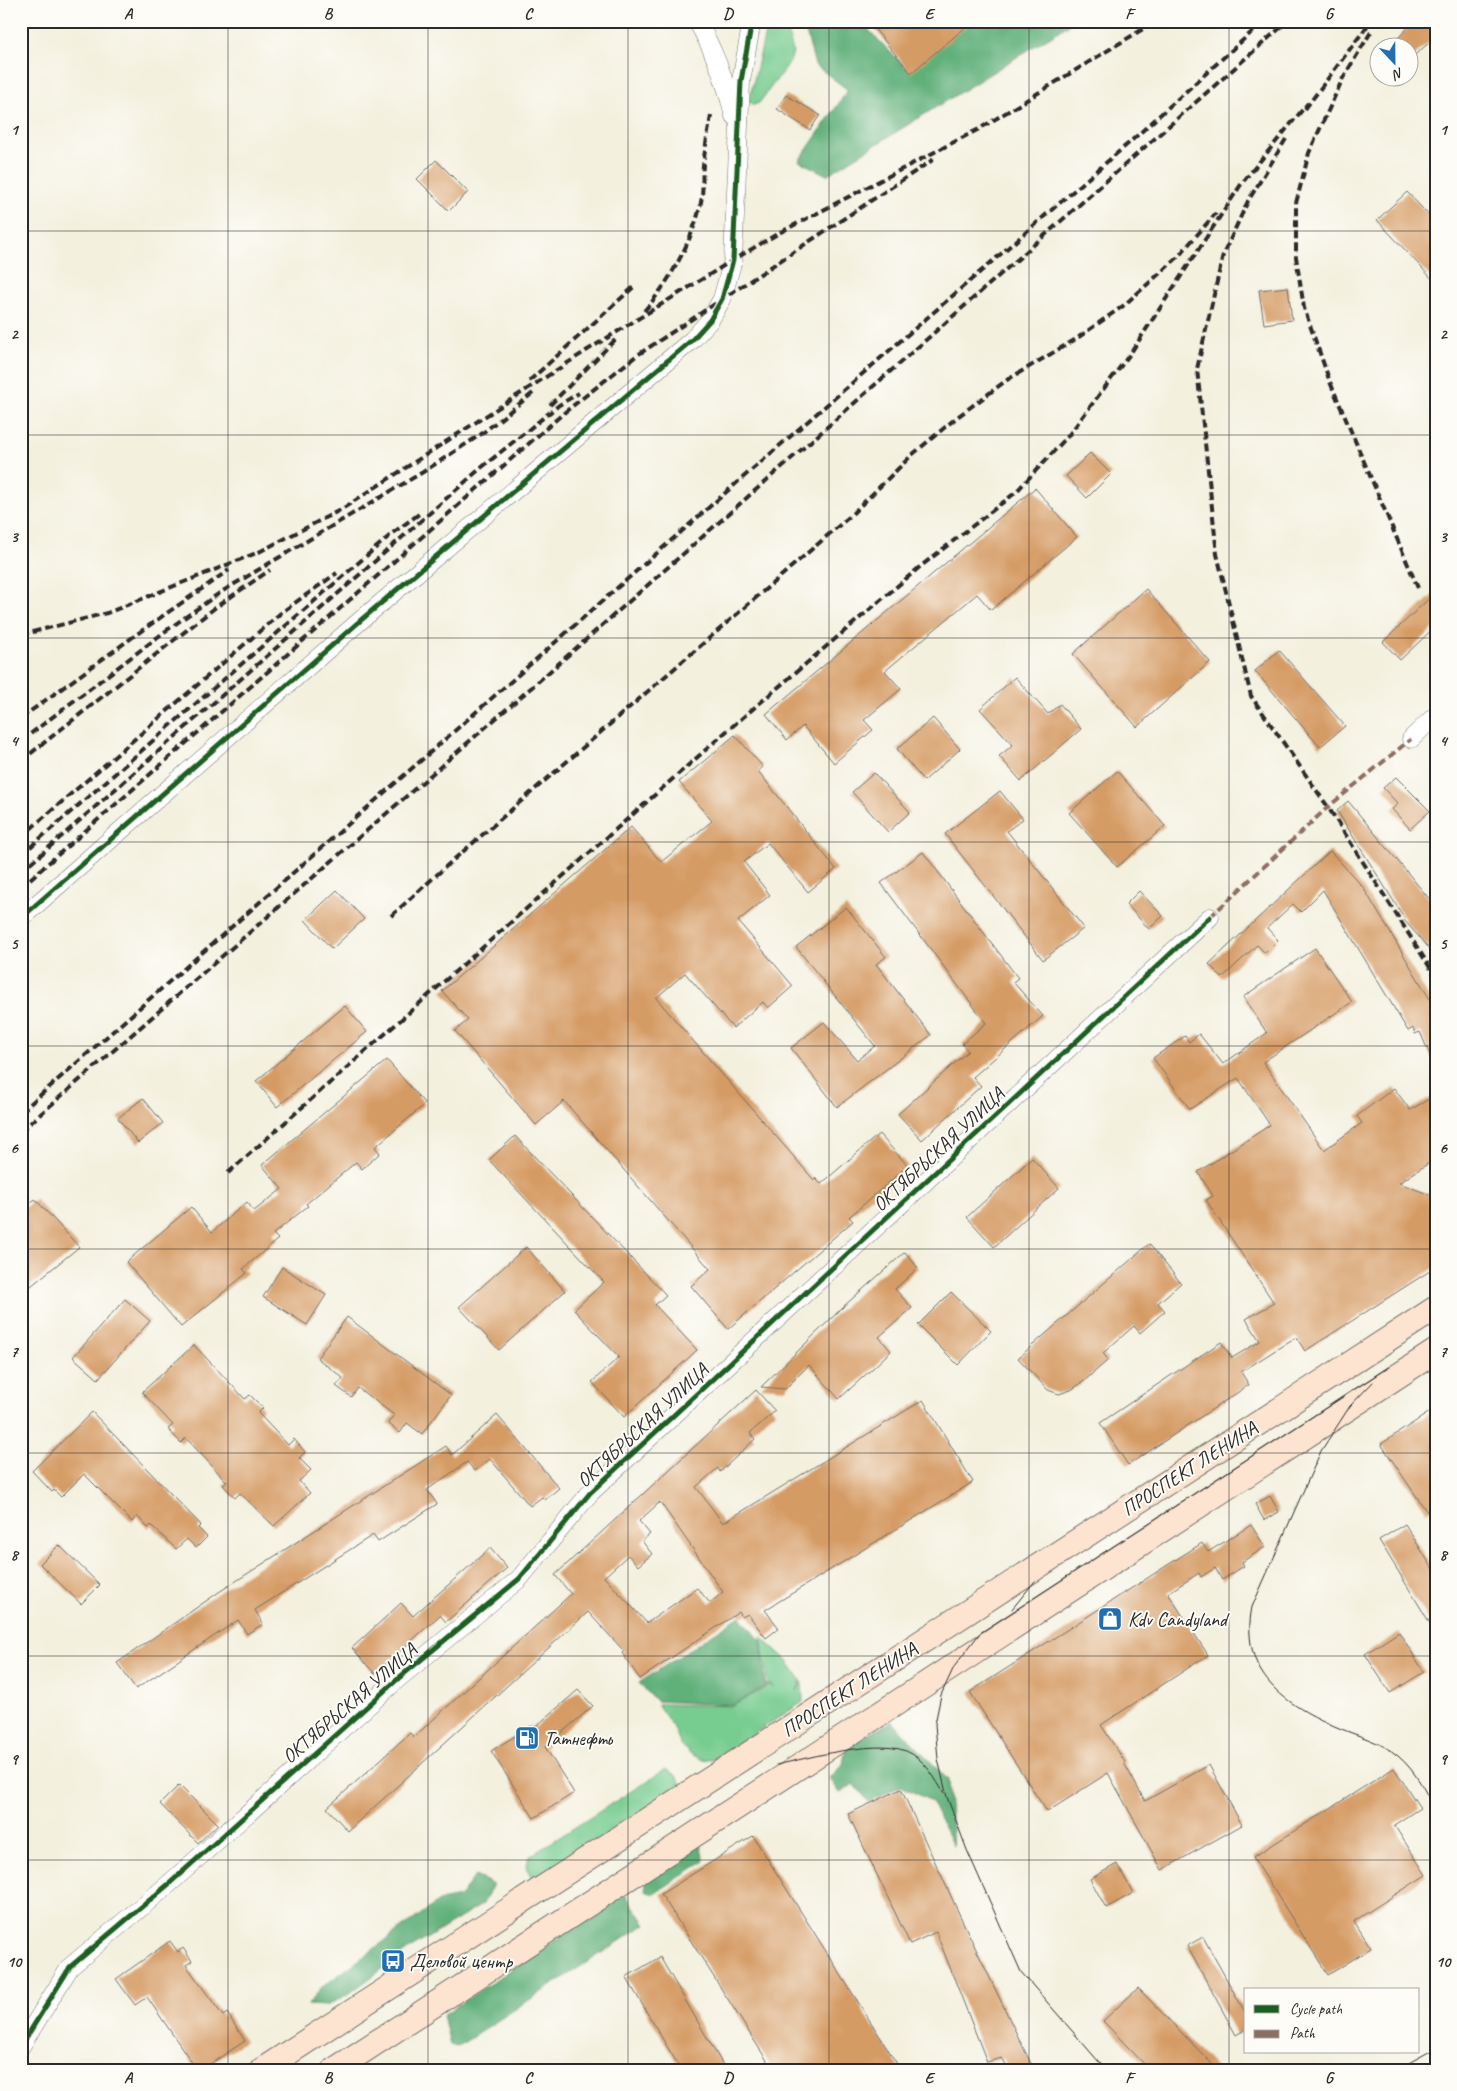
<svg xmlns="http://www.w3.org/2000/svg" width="1457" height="2091" font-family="Caveat,sans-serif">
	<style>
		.green { fill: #77cc90; stroke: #517c5e }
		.forest { fill: #61b07a; stroke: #466e52 }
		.building { fill: #d59b65; fill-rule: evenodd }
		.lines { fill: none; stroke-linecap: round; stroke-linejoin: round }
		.street-casing { stroke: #71706a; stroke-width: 19 }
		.secondary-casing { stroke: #71706a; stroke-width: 26 }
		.street { stroke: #fff; stroke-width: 18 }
		.secondary { stroke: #fde4d1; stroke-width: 24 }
		.tram { stroke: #2b2b2b; stroke-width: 1 }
		.rail { stroke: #2b2b2b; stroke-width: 4; stroke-dasharray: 8 4; stroke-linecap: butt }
		.quiet { stroke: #8d6e63; stroke-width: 4; stroke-dasharray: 8 4; stroke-linecap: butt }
		.cycleway-casing { stroke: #fdfcf7; stroke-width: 8 }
		.cycleway { stroke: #1b5e20; stroke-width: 5 }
		.grid { fill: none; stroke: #2b2b2b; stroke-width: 1; stroke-opacity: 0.55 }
		.labels { text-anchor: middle; stroke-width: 4; stroke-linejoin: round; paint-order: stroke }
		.street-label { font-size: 20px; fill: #2b2b2b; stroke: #fdfcf7 }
		.poi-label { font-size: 20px; fill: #2b2b2b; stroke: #fdfcf7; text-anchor: start }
		.neatline { fill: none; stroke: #2b2b2b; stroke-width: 2 }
		.grid-label { font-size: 16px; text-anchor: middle; font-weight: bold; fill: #2b2b2b }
	</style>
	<rect width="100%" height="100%" fill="#fdfcf7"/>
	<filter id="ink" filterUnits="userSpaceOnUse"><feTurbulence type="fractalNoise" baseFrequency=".02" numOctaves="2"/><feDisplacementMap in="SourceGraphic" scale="10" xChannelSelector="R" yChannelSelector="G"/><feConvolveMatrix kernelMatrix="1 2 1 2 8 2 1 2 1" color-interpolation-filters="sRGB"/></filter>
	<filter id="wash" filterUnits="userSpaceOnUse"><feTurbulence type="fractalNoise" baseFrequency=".0096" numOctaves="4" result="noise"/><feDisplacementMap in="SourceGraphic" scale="20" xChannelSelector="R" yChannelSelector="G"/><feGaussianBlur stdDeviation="1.12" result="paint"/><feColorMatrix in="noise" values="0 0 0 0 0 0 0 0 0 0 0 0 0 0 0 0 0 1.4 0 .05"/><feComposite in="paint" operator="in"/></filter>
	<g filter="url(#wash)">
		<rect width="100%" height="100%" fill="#f3f0de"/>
		<g class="green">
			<polygon points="768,21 786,21 793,52 790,62 759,103 753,105 749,101"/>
			<polygon points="761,1637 789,1662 801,1680 797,1691 802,1681 803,1702 713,1760 701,1759 687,1752 688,1751 681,1745 674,1728 657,1704 732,1706 767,1687 767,1684 774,1688 768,1683"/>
			<polygon points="666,1769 678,1777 682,1788 542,1880 532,1878 526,1867 530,1856"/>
		</g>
		<g class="forest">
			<polygon points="803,21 860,21 906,68 965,21 1075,21 827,175 799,161 848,90 815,65"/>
			<polygon points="740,1616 761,1641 766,1686 733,1705 656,1701 639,1683"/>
			<polygon points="892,1721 948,1780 953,1846 931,1801 901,1786 869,1802 854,1784 840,1793 830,1778 843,1764 846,1747"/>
			<polygon points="700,1844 704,1861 654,1894 645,1891 647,1877"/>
			<polygon points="475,1876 493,1884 483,1904 408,1950 350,1993 326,2006 308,2005 321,1988 439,1901 460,1897"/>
			<polygon points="625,1894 646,1924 457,2047 450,2045 443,2015"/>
		</g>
		<g id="blocks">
			<g class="building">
				<polygon points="868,21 973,21 911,73"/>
				<polygon points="1414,21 1436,21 1436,37 1410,59 1410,48 1389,48"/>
				<polygon points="786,95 820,115 810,130 777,109"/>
				<polygon points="436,160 468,192 449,211 417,179"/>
				<polygon points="1407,192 1436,223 1436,283 1377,220"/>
				<polygon points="1288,287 1292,320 1264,324 1259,290"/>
				<polygon points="1090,453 1111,474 1087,498 1066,476"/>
				<polygon points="1035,488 1077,537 991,610 977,594 885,671 901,689 864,720 873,730 834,763 803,726 787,740 766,714"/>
				<polygon points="1146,589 1210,662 1137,727 1073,654"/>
				<polygon points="1436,592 1436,626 1400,660 1383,642"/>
				<polygon points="1279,650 1345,726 1320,747 1255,671"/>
				<polygon points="1015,677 1048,714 1060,704 1081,729 1021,781 999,756 1013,745 980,709"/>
				<polygon points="933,718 960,749 924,781 897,749"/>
				<polygon points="735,735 763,767 758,771 836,869 808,892 768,843 744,862 770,895 738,921 793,986 768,1008 763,1002 733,1028 685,973 656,998 814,1180 815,1178 821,1184 879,1134 908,1166 849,1217 853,1221 728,1329 691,1286 710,1269 564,1101 536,1125 455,1031 468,1020 442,991 631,827 661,862 712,821 679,782"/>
				<polygon points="1117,771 1165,826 1117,867 1069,813"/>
				<polygon points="874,773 910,812 888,832 852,792"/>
				<polygon points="1396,777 1430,811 1410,829 1392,809 1398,804 1383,788"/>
				<polygon points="1000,791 1023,819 1007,831 1084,928 1043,960 945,834"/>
				<polygon points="1348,801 1436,907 1436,956 1404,920 1405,919 1337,811"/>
				<polygon points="1330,851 1363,887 1434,1006 1436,1012 1436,1069 1420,1032 1415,1034 1413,1028 1408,1031 1323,890 1301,912 1293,904 1267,928 1278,940 1265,953 1257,945 1222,978 1209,964"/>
				<polygon points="923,852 1018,978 1013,982 1043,1016 973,1077 981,1086 922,1140 898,1114 968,1051 962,1044 986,1023 881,883"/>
				<polygon points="337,890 364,919 332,949 305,920"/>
				<polygon points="1139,891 1163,916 1149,929 1126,904"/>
				<polygon points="846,907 886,957 876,964 931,1035 837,1107 791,1048 824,1022 857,1060 875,1046 796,947"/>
				<polygon points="1315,948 1352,1002 1263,1062 1324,1150 1362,1123 1357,1116 1394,1088 1410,1110 1436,1095 1436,1158 1399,1183 1436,1197 1436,1267 1305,1351 1296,1337 1241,1372 1249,1385 1128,1465 1100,1423 1221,1342 1232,1358 1260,1341 1246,1319 1274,1303 1206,1200 1213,1196 1198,1172 1270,1125 1238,1078 1190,1109 1153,1058 1185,1036 1189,1042 1199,1034 1223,1064 1267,1033 1243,997"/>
				<polygon points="345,1006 367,1032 277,1107 256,1081"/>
				<polygon points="387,1060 425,1104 375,1147 380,1153 362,1169 356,1162 306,1204 308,1206 273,1234 278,1239 243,1269 247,1273 181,1327 126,1262 191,1207 212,1232 247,1202 254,1211 282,1189 262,1165"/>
				<polygon points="143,1098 163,1123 138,1143 118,1118"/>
				<polygon points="515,1136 666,1295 655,1305 697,1350 624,1417 592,1382 619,1357 574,1310 604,1282 489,1160"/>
				<polygon points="1032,1158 1059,1188 994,1247 967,1217"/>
				<polygon points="35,1199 79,1247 21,1294 21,1211"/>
				<polygon points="1149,1244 1181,1283 1158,1303 1165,1311 1140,1333 1134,1326 1103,1353 1108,1360 1083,1382 1071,1390 1059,1394 1048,1390 1018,1358"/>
				<polygon points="526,1247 565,1291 499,1350 459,1307"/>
				<polygon points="905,1252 918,1268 895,1289 912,1308 879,1337 891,1351 873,1368 839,1399 809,1365 785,1389 761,1387 844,1306"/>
				<polygon points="282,1267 326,1295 307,1325 263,1297"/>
				<polygon points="951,1292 991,1331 958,1365 918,1325"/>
				<polygon points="125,1299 150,1321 98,1379 73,1357"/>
				<polygon points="347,1317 451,1395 422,1434 407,1423 400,1433 388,1423 394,1415 358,1388 351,1397 336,1386 343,1378 317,1358"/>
				<polygon points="194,1345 245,1399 250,1395 263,1408 258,1413 288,1445 294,1439 305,1452 299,1458 311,1470 299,1481 310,1493 274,1526 240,1493 235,1498 223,1485 227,1482 186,1438 181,1443 168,1429 173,1425 142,1392"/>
				<path d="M756 1390 775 1411 750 1433 755 1439 720 1472 718 1468 696 1487 723 1523 923 1400 973 1482 765 1610 779 1628 766 1638 748 1614 742 1617 739 1612 640 1679 622 1653 624 1651 588 1612 348 1831 327 1808 410 1733 414 1737 571 1594 555 1575ZM660 1502 723 1592 710 1603 697 1588 647 1623 604 1577 628 1555 638 1566 652 1554 642 1541 650 1534 639 1521Z"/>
				<polygon points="1436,1408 1436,1507 1427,1512 1381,1444"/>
				<polygon points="92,1412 201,1525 198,1528 207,1537 196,1548 187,1539 176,1549 151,1525 148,1528 137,1516 132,1522 84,1474 61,1497 54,1490 52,1492 32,1471"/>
				<polygon points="497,1415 559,1488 545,1500 542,1497 530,1506 490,1459 475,1471 467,1462 427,1490 437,1504 378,1542 373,1535 255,1610 263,1624 247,1634 238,1620 136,1689 117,1663 219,1592 446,1446 452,1455"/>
				<polygon points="1270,1496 1279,1512 1264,1520 1255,1504"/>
				<polygon points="1405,1524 1436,1574 1436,1633 1379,1540"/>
				<polygon points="1251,1525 1265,1547 1242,1562 1244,1566 1222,1580 1215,1568 1201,1577 1199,1573 1168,1593 1208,1655 1101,1725 1125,1762 1124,1763 1145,1801 1209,1765 1242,1825 1162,1870 1108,1773 1047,1812 970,1692 1202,1543 1208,1552"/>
				<polygon points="59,1545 100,1585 81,1604 40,1564"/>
				<polygon points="490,1548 507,1568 446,1622 440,1615 375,1674 352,1648 401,1603 413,1616"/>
				<polygon points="1399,1632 1424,1672 1390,1693 1365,1654"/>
				<polygon points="578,1690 593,1706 545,1747 574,1793 534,1818 491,1751 531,1726 533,1729"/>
				<polygon points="1394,1768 1420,1808 1394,1825 1426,1875 1354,1921 1371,1948 1328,1975 1253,1857"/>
				<polygon points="179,1785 218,1824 198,1843 160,1804"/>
				<polygon points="901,1789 962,1920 1034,2070 1008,2070 1002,2058 987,2062 936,1932 910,1944 848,1814"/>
				<polygon points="753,1836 901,2070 773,2070 661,1894"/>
				<polygon points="1117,1864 1133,1893 1106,1908 1090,1879"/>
				<polygon points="1203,1937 1246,2014 1246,2029 1236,2035 1187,1946"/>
				<polygon points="170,1941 178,1952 183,1948 192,1961 186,1965 223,2016 227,2013 245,2041 201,2070 197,2070 147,1997 135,2005 116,1979"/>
				<polygon points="660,1957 726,2070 681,2070 626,1977"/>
				<polygon points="1138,1988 1218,2070 1150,2070 1103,2021"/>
			</g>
		</g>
	</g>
	<g filter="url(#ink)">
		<use href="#blocks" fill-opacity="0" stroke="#71706a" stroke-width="1"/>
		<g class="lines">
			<defs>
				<g id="street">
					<path d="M697 21C715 52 726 82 734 116"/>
					<polyline points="1411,739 1436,715"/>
					<polyline points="21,918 361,620 692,340 710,320 722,299 733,260 741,81 752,21"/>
					<polyline points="21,2046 70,1967 170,1883 400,1677 519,1579 590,1493 1210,917"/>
				</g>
				<g id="secondary">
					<polyline points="262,2070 1436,1308"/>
					<polyline points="334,2070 1436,1351"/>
				</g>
			</defs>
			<use href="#street" class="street-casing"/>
			<use href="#secondary" class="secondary-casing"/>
			<use href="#street" class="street"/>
			<use href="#secondary" class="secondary"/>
			<g class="tram">
				<path d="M1373 1382 1350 1406 1321 1451 1252 1607C1239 1674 1285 1705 1339 1728 1358 1736 1382 1742 1398 1756 1416 1771 1426 1792 1436 1813"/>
				<polyline points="1012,1609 1035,1581"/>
				<path d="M776 1765C809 1758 884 1736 912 1754 927 1763 935 1779 944 1793"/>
				<polyline points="1106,2070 1021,1972 967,1850 947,1797 938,1759 935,1724 941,1695 954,1667 980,1633 1390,1366"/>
				<polyline points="1396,2070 1436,2048"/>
			</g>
			<g class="rail">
				<polyline points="1371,32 1343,78 1309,153 1296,203 1296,257 1304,308 1330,382 1418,588"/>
				<polyline points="1305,109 1371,21"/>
				<polyline points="1286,139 1248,201 1223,255 1197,369 1217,554 1251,696 1328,807 1436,977"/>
				<path d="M644 311C669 284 697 233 702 196 703 186 702 175 703 165 705 149 708 132 711 116"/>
				<polyline points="529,381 636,285"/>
				<polyline points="550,405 617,338"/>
				<polyline points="21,635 107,613 259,552 342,509 586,351 733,260 779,233 979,129 1156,21"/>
				<polyline points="21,718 144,629 229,570"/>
				<polyline points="21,741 167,630 221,592 423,472 480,435 533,393"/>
				<polyline points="21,761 216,607 270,570"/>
				<polyline points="21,837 282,612 337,573"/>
				<polyline points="21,855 394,532 419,514"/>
				<polyline points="21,872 481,468 559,405 579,393"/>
				<polyline points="21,887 565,412 636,356 934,159"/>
				<polyline points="391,916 451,862 849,517 913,454 956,418 1007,380 1076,339 1123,306 1177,258 1216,213"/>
				<polyline points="21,1112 740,480 1130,142 1264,21"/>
				<polyline points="21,1131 532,687 1288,21"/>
				<polyline points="228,1173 728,730 921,566 1015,493 1068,436 1130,354 1242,183 1308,103"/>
			</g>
			<polyline class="quiet" points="1210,917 1328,807 1411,739"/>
			<defs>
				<g id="cycleway">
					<polyline points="21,918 361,620 692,340 710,320 722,299 733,260 741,81 752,21"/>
					<polyline points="21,2046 70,1967 170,1883 400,1677 519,1579 590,1493 1210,917"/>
				</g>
			</defs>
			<use href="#cycleway" class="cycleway-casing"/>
			<use href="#cycleway" class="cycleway"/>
		</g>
	</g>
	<path class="grid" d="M228 21V2070M428 21V2070M628 21V2070M829 21V2070M1029 21V2070M1229 21V2070M21 231H1436M21 435H1436M21 638H1436M21 842H1436M21 1046H1436M21 1249H1436M21 1453H1436M21 1656H1436M21 1860H1436"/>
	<defs>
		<symbol id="shop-square" viewBox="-11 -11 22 22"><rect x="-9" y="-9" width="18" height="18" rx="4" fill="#1f6fb2" stroke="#fdfcf7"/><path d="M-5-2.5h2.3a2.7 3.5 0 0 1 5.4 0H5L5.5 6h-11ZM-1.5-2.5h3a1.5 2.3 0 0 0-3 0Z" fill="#fff"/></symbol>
		<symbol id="fuel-square" viewBox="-11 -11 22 22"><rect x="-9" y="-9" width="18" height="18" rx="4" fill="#1f6fb2" stroke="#fdfcf7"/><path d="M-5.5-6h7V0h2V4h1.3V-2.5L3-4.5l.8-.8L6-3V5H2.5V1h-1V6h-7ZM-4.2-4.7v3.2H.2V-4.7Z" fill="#fff"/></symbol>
		<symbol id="bus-square" viewBox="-11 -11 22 22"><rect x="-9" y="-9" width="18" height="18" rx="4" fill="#1f6fb2" stroke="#fdfcf7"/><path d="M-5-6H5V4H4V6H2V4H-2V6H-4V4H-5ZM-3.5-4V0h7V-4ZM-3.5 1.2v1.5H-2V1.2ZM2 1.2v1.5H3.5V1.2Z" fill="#fff"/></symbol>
	</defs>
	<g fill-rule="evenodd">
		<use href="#shop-square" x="1096" y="1605" width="28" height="28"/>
		<use href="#fuel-square" x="513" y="1724" width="28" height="28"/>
		<use href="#bus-square" x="379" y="1947" width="28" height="28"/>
	</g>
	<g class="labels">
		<g class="street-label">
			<text transform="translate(938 1149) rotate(-43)" y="7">ОКТЯБРЬСКАЯ УЛИЦА</text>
			<text transform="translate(642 1425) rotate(-43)" y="7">ОКТЯБРЬСКАЯ УЛИЦА</text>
			<text transform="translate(1189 1468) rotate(-33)" y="7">ПРОСПЕКТ ЛЕНИНА</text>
			<text transform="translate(849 1689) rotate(-33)" y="7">ПРОСПЕКТ ЛЕНИНА</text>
			<text transform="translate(349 1703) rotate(-41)" y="7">ОКТЯБРЬСКАЯ УЛИЦА</text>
		</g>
		<g class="poi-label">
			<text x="1128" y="1626">Kdv Candyland</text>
			<text x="544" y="1745">Татнефть</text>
			<text x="410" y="1968">Деловой центр</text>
		</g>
	</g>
	<rect width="1457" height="2091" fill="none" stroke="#fdfcf7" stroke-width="55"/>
	<rect x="1244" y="1988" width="175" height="65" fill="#fdfcf7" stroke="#a9a8a5"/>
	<rect x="1254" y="2005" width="25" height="8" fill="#1b5e20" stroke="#a9a8a5"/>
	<text x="1290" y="2014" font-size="15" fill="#2b2b2b">Cycle path</text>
	<rect x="1254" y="2030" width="25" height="8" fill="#8d6e63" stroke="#a9a8a5"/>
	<text x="1290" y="2038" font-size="15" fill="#2b2b2b">Path</text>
	<g transform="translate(1394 62) rotate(158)"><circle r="24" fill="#fdfcf7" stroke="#a9a8a5"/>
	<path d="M0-4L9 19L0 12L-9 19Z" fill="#1f6fb2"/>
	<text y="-8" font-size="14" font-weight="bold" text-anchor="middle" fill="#2b2b2b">N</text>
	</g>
	<rect x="28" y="28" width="1402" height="2036" class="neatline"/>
	<g class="grid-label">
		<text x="128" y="19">A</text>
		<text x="328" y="19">B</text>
		<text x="528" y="19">C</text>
		<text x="728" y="19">D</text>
		<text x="929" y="19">E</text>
		<text x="1129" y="19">F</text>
		<text x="1329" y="19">G</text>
		<text x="14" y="135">1</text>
		<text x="1443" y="135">1</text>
		<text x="14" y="339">2</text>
		<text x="1443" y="339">2</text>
		<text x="14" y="542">3</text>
		<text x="1443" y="542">3</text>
		<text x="14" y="746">4</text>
		<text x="1443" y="746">4</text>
		<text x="14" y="949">5</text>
		<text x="1443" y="949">5</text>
		<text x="14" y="1153">6</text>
		<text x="1443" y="1153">6</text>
		<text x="14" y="1357">7</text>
		<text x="1443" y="1357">7</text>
		<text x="14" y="1560">8</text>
		<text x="1443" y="1560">8</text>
		<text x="14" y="1764">9</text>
		<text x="1443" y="1764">9</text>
		<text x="14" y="1967">10</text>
		<text x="1443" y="1967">10</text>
		<text x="128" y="2083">A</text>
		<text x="328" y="2083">B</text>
		<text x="528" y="2083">C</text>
		<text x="728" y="2083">D</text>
		<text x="929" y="2083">E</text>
		<text x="1129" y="2083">F</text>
		<text x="1329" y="2083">G</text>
	</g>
</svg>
